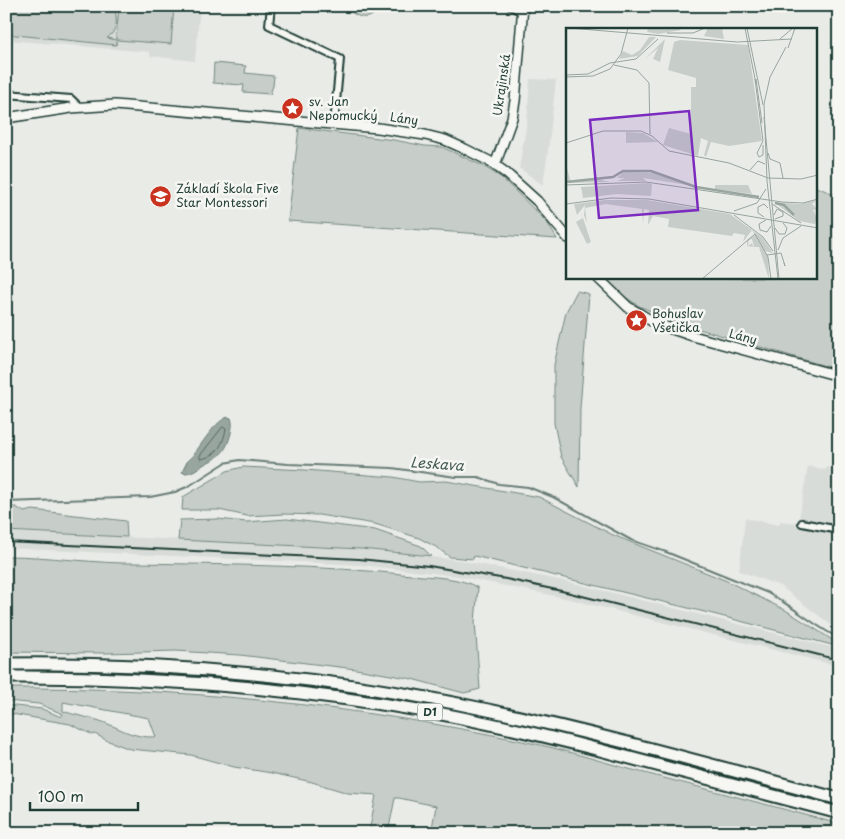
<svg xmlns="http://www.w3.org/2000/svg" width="845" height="839" font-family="'Playpen Sans',sans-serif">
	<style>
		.built { fill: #d8dcd8 }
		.green { fill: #c7cec9; stroke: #73867e; fill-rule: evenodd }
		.water { fill: #99a6a0; stroke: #687c75 }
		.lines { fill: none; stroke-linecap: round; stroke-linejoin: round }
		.shore { stroke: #50675f; stroke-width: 1 }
		.stream { stroke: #687c75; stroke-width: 2 }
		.street-casing { stroke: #1f3d34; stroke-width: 10 }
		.secondary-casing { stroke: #1f3d34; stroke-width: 12 }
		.highway-casing { stroke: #1f3d34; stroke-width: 15 }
		.street { stroke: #f6f6f2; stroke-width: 6 }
		.secondary { stroke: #f6f6f2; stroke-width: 9 }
		.highway { stroke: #f6f6f2; stroke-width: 11 }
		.rail { stroke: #1f3d34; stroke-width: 2 }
		.labels { text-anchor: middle; stroke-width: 5; stroke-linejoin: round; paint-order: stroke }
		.shield { fill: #f6f6f2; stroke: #60746d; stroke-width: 1 }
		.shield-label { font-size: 11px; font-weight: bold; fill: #1f3d34 }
		.street-label { font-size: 12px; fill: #1f3d34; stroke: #f6f6f2 }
		.poi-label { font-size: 12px; fill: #1f3d34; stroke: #f6f6f2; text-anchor: start }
		.water-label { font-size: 14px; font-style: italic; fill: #445c54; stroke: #f6f6f2 }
		.inset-river { fill: none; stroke: #99a6a0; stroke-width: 2.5 }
		.inset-road { fill: none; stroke: #98a59f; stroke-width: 1 }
		.view { fill: #7b2cbf; fill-opacity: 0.15; stroke: #7b2cbf; stroke-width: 2.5 }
		.inset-edge { fill: none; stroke: #1f3d34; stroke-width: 2.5 }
	</style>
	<rect width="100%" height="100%" fill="#e9ebe7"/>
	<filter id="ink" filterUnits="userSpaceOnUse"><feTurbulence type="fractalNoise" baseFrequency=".02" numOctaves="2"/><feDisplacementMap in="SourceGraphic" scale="10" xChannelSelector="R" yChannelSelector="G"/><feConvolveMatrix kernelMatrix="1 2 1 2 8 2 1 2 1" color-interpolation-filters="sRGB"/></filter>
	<g filter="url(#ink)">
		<g class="built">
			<polygon points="6,6 200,6 195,61 150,56 150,52 6,40"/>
			<polygon points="530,79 556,80 549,144 543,185 519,168 527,121"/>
			<polygon points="808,466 825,470 827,467 839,470 839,631 780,586 739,571 745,518 779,525 780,521 798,523"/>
			<polygon points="6,531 361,549 459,560 569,582 839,649 839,666 565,598 457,576 360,565 6,548"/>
		</g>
		<g class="green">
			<path d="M6 6H113C118 17 118 31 107 38L116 40 119 6H174L171 44 117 40 116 45 6 34V30L8 29 6 27Z"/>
			<path d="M346 6H377C375 24 353 18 346 6Z"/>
			<polygon points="214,63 246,66 245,73 274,76 273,86 270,94 243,92 244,85 213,83"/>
			<polygon points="299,128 394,140 425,146 442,147 483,166 502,178 547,222 557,239 288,221"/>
			<polygon points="816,187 839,196 839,370 682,324 639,306 619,293 606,278 816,278"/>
			<polygon points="577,291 589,294 580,408 579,487 561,457 554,423 554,365 566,312"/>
			<polygon points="243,467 305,470 393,477 419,482 446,481 539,497 613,535 727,581 787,611 834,641 832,645 717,615 474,556 473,559 450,557 436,547 419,538 375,524 319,515 284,514 247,516 219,510 182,510 183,497 227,471"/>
			<polygon points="6,507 16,507 24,512 33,510 126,521 127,537 6,531"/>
			<polygon points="218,519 246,522 287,519 375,530 421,546 431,556 361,549 178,540 180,520"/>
			<path d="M6 556C50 556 95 564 139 563 229 565 321 565 411 575 431 577 462 577 478 588L475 622 480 689 464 693 408 678 356 669 240 655 176 651 106 653 6 652Z"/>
			<path d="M6 688C180 687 352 705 522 741 558 748 593 759 629 769 699 787 769 805 839 824V833H431L436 806 399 798H395L388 833H369L376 795 348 793 312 782 272 773 234 767 191 755 130 749 106 740 95 734 93 735 70 724 6 713V705L42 709 61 717 63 714 39 704 6 701ZM63 702 149 718 156 737C130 738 120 727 97 720 86 717 74 715 63 711Z"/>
		</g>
		<path class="water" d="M228 417 231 418C233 424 232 427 231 433 226 453 220 456 203 465 197 469 191 473 185 473L182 472 187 462C199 450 213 422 228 417Z"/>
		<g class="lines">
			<path class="shore" d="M223 427 226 429C223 444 217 457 200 459V456Z"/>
			<g class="stream">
				<path d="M6 502 150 497 175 492 189 486 225 463 239 460 288 464 392 468 456 477H478L499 484 528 487 553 497 631 540 666 552 768 593C793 606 814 626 839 638"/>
				<polyline points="6,511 11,502"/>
			</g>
			<defs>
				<g id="street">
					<polyline points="271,6 269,25 340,59 334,124"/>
					<polyline points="511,6 522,12"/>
					<polyline points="6,94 71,99 79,107"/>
					<polyline points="802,523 839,530"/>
				</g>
				<g id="secondary">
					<polyline points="6,118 71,108 115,105 378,128 425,135 445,140 465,149 489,161 506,173 537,201 568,238"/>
					<polyline points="495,165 512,118 515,101 523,6"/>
					<polyline points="598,278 628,307 657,324 693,336 839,376"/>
				</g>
				<g id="highway">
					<path d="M6 664C168 662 330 676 488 710 606 735 722 768 839 799"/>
					<path d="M6 677C153 676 298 688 442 714 494 724 545 736 596 749 677 770 758 792 839 813"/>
				</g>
			</defs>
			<use href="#street" class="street-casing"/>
			<use href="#secondary" class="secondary-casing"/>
			<use href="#highway" class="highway-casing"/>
			<use href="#street" class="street"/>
			<use href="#secondary" class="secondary"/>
			<use href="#highway" class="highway"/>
			<polyline class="rail" points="6,542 359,559 429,566 506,579 566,592 839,660"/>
		</g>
	</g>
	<defs>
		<symbol id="sight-disc" viewBox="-11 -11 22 22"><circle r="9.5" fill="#c8321e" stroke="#f6f6f2"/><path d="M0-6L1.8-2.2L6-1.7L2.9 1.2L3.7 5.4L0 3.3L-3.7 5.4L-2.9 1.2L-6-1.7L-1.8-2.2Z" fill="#fff"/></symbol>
		<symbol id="school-disc" viewBox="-11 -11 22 22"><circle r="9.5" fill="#c8321e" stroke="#f6f6f2"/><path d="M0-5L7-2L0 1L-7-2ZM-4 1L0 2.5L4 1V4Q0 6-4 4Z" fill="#fff"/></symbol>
	</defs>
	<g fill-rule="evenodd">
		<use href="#sight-disc" x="280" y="96" width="25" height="25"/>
		<use href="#school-disc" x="148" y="184" width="25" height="25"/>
		<use href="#sight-disc" x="624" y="308" width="25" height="25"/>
	</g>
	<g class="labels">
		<rect class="shield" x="417.5" y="703.5" width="25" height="17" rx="4"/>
		<g class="shield-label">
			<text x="430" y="716">D1</text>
		</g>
		<g class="street-label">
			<text transform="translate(502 85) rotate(-82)" y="4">Ukrajinská</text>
			<text transform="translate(404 119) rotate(8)" y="4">Lány</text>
			<text transform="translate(743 337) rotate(15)" y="4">Lány</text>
		</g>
		<g class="poi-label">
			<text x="309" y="106">sv. Jan<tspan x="309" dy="14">Nepomucký</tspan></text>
			<text x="176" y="193">Základí škola Five<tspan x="176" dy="14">Star Montessori</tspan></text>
			<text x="652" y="318">Bohuslav<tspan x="652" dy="14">Všetička</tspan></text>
		</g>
		<g class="water-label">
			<text transform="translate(437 464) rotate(4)" y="5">Leskava</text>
		</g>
	</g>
	<g transform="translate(566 28)">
		<rect width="251" height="251" fill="#e9ebe7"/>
		<path d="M82 0H113L115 2 92 6 81 4ZM142 0H156L158 11 138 8ZM83 9H90L72 28 53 31 57 23 66 27 74 22ZM99 11 94 34 87 31 92 20 79 31ZM114 12 182 17 196 113 163 118 145 114 140 129 138 127 142 113 135 110 132 128 97 117 103 100 125 106V59H130V50L102 42 108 14ZM60 104 77 105 92 114 60 115ZM0 137 5 154 31 151 44 154 0 155ZM57 144 92 145 128 158 77 150 80 153H51L59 150H51ZM82 155 86 156 85 168 51 166 17 170 15 159ZM149 157H182L186 166 149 161ZM39 172H81L164 186 197 210 207 225 199 223 186 202 177 214 179 207 168 205 166 208 102 199 103 191 87 188 82 197 83 182 78 181 77 196 76 181 40 176 19 180 21 195 18 187 19 177 11 187 8 176ZM251 172 246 176 251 181 247 182 251 190 249 196 233 193 208 174 234 176ZM17 190 25 214 21 216 10 194ZM189 207 202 229 203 251 193 219H188L186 211 183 212 182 218 186 215 187 219 181 218V212Z" fill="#c7cec9"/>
		<path class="inset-river" d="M0 154 47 149 57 143H85L130 159 193 169M209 175 218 177 228 187"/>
		<path class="inset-road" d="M3 0 171 14 226 11M179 0 190 56M181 0 197 77M101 5H127L139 0M214 11 227 0M222 20 229 0M48 37 71 42 83 55 84 106M0 47 22 46 44 35 70 31 92 11M0 49 27 48 44 41 55 26 62 0M189 51 197 113 191 125 193 129 197 127V117M190 51 196 95M198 89 213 251M0 115 37 103H75L86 108 103 123 163 135 202 150 235 151 252 147M202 125 204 131 214 135 217 150M184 142 192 133 199 136M0 157 80 154 216 174 237 175 252 171M0 176 45 170 83 171 252 200M206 176 235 195M168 183 191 175 200 161M168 187 197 209 207 223M208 187 211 181 217 184V188L209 191M198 189 192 185V179L198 176 202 180M200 192 193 196 194 202 201 204 205 198M209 200 213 206H219L221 200 217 195M212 222 217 210 235 198M201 227 215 225 219 238 218 235M136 251 189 206 202 229 205 251M212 251 201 153 198 76 204 49 220 19"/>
		<path class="view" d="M123 83 132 182 33 190 24 92Z"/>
		<rect width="251" height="251" class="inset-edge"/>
	</g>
	<rect width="845" height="839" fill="none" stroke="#f6f6f2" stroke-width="25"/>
	<rect x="12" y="12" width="820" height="814" fill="none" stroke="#1f3d34" stroke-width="2" filter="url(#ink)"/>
	<path d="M30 802v8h108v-8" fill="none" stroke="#1f3d34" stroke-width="2.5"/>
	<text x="38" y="802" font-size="15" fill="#1f3d34" stroke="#f6f6f2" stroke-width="4" paint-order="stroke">100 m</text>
</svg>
